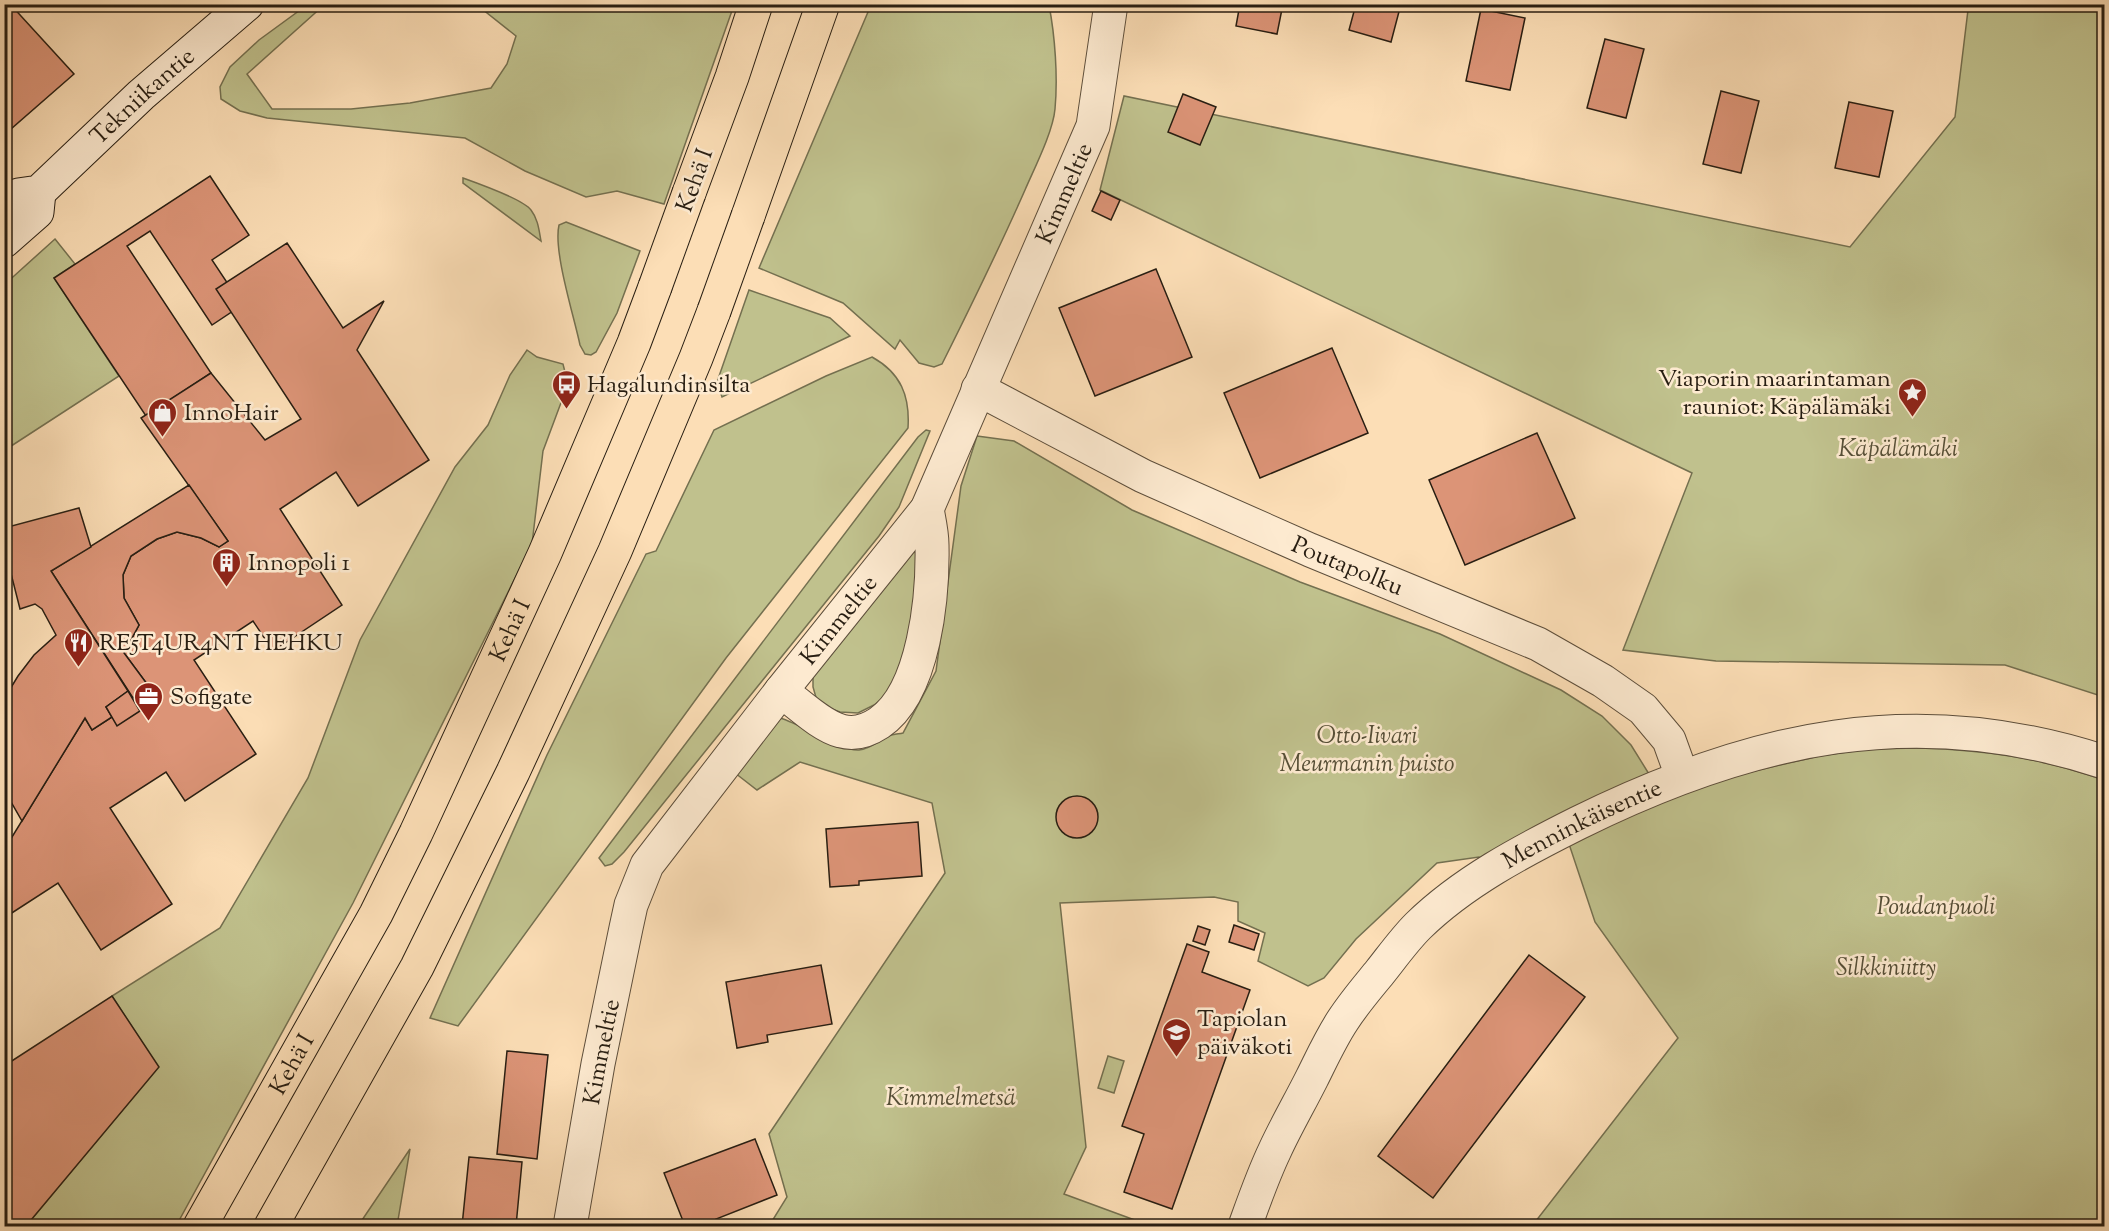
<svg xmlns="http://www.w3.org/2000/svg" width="2109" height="1231" font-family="'Sorts Mill Goudy',serif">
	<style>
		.green { fill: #c0c18d; stroke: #747050; stroke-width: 1.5 }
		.building { fill: #dc9477; stroke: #281e12; stroke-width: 1.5 }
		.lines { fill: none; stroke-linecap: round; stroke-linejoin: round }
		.minor-casing { stroke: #5d4e3b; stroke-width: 35 }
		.secondary-casing { stroke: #281e12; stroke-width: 35 }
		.trunk-casing { stroke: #281e12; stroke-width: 35 }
		.minor { stroke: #fdead0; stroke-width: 33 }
		.secondary { stroke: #fdead0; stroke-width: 33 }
		.trunk { stroke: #fcdeb6; stroke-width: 33 }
		.trunk-bridge-casing { stroke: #281e12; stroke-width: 35; stroke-linecap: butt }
		.trunk-bridge { stroke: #fcdeb6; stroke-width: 33 }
		.labels { text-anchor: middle; stroke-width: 5; stroke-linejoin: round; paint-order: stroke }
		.street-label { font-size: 24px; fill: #281e12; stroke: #fdead0 }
		.poi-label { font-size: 24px; fill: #281e12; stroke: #fdead0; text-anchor: start }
		.park-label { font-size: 24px; font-style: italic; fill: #564f37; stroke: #fdead0 }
	</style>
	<rect width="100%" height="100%" fill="#fcdeb6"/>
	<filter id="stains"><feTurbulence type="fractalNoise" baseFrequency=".00333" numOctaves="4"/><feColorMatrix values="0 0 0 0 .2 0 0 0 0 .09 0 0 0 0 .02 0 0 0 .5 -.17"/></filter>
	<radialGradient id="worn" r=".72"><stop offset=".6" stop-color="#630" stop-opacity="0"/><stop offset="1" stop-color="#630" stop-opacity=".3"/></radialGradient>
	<g class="green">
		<polygon points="1979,4 2104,5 2104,697 2005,665 1716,661 1623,650 1692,473 1100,190 1124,96 1850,247 1955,117 1968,10"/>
		<polygon points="307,5 324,5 247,74 272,109 351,109 410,103 491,88 507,64 516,36 477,5 734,5 664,204 617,191 586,197 525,171 465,138 267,118 240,111 221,99 220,87 230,67 259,40"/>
		<path d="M871 5H1049C1055 36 1058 77 1055 109 1053 132 1034 169 1025 190 999 249 971 306 942 364L934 367 919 363 900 340 895 349 843 303 759 268Z"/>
		<path d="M463 178C477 183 524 200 531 210 538 219 539 230 541 241L463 183Z"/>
		<path d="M566 222 640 251 617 313 596 352 591 355 585 354 580 345C574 316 553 251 559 225Z"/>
		<polygon points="55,239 75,264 54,278 119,376 5,450 4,285"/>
		<polygon points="749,290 830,318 850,336 722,397 717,382"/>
		<polygon points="527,350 537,357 563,364 568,384 543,451 532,544 353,903 176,1226 26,1226 158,1067 112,996 220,928 308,778 360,640 455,467 488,425 510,375"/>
		<path d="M872 357C901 373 910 396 908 428L726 658 458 1026 430 1018 547 755 646 554 656 551 714 430 826 376Z"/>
		<polygon points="926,430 930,431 899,507 879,536 624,852 612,864 605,866 599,858 918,437"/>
		<path d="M977 436 1014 441 1132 510 1300 582 1440 634 1561 690 1602 716 1631 745 1649 774 1485 863 1479 857 1437 863 1356 939 1324 978 1308 986 1258 961 1265 933 1238 921V902L1214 897 1060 903 1086 1147 1064 1194 1151 1226H769L787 1197 769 1134 945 873 932 803 800 762 757 790 735 773 780 718C802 724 839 751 859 750 871 749 879 740 889 736 893 734 899 734 903 733L936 671 961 486Z"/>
		<polygon points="911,551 925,556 911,637 889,694 874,705 858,713 840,712 826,707 817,701 813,687 813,676"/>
		<path d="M1919 748C1987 750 2041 758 2104 780V1226H1532L1678 1038 1595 922 1568 841 1638 810 1733 776 1819 756 1868 749Z"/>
		<polygon points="1108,1056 1124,1061 1114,1093 1098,1088"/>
		<polygon points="410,1149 397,1226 358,1226"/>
	</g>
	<g class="building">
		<polygon points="4,4 10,4 74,74 4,135"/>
		<polygon points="1240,4 1283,4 1277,34 1236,26"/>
		<polygon points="1356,4 1401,4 1391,42 1349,30"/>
		<polygon points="1481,9 1525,18 1510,90 1466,81"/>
		<polygon points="1605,39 1644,49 1626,118 1587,108"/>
		<polygon points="1721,91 1759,101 1741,173 1703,164"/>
		<polygon points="1183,94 1216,107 1200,145 1168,132"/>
		<polygon points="1849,102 1893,111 1879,177 1835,168"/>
		<polygon points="210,176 249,235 212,260 242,305 212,325 150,231 127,246 211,373 146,416 54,278"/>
		<polygon points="1101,191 1120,200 1111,220 1092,211"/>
		<polygon points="287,243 343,328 384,301 357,350 429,460 358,506 336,472 280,509 342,605 273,651 253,621 194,660 256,754 185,801 166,772 110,808 172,904 101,950 58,883 4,918 4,850 85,718 92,730 112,717 106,707 128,691 133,698 150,688 124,653 139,625 124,598 123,575 131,556 157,539 177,532 201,538 219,547 228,541 141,418 211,373 265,440 301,419 216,289"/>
		<polygon points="1156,269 1192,357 1095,396 1059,308"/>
		<polygon points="1332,348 1368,433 1260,478 1224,393"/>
		<polygon points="1537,433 1575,518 1465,565 1429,480"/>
		<polygon points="189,485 228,541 219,547 201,538 177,532 157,539 131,556 123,575 124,598 139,625 124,653 150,688 133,698 51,571"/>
		<polygon points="79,508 91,547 51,571 128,691 106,707 112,717 92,730 85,718 22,821 7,795 4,796 4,699 18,676 34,655 56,635 42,609 35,604 20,609 4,546 4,528"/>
		<polygon points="128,691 140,711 117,726 106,707"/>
		<circle cx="1077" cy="817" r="21"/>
		<polygon points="918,822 922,876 859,881 859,885 830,887 826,829"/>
		<polygon points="1234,925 1259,934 1254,950 1229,942"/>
		<polygon points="1198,926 1210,930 1205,945 1193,941"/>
		<polygon points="1187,944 1209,952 1202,972 1250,990 1172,1209 1124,1192 1144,1134 1122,1126"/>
		<polygon points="1529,955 1585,997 1433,1198 1378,1156"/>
		<polygon points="821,965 832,1024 767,1035 768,1042 737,1048 726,982"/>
		<polygon points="112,996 159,1067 26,1226 4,1226 4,1066"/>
		<polygon points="507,1051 548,1055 537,1159 497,1154"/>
		<polygon points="755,1139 777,1195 716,1219 719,1224 713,1226 685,1226 664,1173"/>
		<polygon points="469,1157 522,1162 516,1226 462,1226"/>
	</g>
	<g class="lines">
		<defs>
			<g id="minor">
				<path id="s1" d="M978 389 1143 476 1310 550 1538 644 1603 681 1643 709 1669 740 1682 776"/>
				<path d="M781 691C798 703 821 726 841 731 855 735 867 731 879 723 925 692 933 595 932 545 932 533 929 520 927 509"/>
				<path id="s2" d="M570 1226 598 1064 626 928 631 905 647 865 781 691 927 509 1093 126 1111 4"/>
				<path id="s3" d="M1245 1226C1254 1201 1263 1175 1275 1150 1286 1126 1300 1102 1312 1078 1322 1058 1331 1038 1343 1020 1354 1003 1367 988 1380 972 1392 957 1404 940 1418 926 1463 882 1522 851 1578 823 1752 737 1915 700 2104 762"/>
			</g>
			<g id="secondary">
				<path id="s4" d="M4 206 18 195 39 192 141 95 247 4"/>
				<polyline points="4,241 37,212 39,192"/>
			</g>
			<g id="trunk">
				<polyline points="689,193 732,77 756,4"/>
				<polyline points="748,216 823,4"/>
				<path id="s5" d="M200 1226 376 914 416 833 545 553 634 343 655 287"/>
				<polyline points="271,1226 417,967 513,772 615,551 696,358 714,311"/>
			</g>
		</defs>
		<use href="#minor" class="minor-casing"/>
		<use href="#secondary" class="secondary-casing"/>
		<use href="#trunk" class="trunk-casing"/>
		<use href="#minor" class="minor"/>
		<use href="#secondary" class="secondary"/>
		<use href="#trunk" class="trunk"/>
		<defs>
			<g id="trunk-bridge">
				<polyline points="655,287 689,193"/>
				<polyline points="714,311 748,216"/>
			</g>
		</defs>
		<use href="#trunk-bridge" class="trunk-bridge-casing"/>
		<use href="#trunk-bridge" class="trunk-bridge"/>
	</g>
	<defs>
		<symbol id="bus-pin" viewBox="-11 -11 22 30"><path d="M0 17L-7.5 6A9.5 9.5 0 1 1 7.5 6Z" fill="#8f2418" stroke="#fdead0"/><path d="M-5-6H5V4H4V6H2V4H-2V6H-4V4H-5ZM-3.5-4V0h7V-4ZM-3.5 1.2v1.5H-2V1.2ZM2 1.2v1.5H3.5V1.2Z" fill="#fff"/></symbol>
		<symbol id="sight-pin" viewBox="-11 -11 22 30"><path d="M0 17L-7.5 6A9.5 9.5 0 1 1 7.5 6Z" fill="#8f2418" stroke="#fdead0"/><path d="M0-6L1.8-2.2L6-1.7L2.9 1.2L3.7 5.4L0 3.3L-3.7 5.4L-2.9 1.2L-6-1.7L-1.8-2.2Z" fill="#fff"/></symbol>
		<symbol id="shop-pin" viewBox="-11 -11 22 30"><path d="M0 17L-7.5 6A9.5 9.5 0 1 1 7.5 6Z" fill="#8f2418" stroke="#fdead0"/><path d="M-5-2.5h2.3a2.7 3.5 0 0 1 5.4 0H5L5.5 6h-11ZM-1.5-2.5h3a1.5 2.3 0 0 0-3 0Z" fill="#fff"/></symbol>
		<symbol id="building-pin" viewBox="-11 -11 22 30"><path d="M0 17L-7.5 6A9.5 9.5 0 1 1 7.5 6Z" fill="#8f2418" stroke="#fdead0"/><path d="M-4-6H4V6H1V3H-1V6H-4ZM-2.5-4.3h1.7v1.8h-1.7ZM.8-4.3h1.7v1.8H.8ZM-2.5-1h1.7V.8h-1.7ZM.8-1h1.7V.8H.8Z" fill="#fff"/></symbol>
		<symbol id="restaurant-pin" viewBox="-11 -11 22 30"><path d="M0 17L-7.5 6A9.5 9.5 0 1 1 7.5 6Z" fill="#8f2418" stroke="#fdead0"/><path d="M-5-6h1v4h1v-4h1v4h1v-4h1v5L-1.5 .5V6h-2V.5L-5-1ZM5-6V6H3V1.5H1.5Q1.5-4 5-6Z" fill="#fff"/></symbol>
		<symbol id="office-pin" viewBox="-11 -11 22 30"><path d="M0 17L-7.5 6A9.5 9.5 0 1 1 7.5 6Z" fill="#8f2418" stroke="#fdead0"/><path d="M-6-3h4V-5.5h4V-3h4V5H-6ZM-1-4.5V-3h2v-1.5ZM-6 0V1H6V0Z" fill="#fff"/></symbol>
		<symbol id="school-pin" viewBox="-11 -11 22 30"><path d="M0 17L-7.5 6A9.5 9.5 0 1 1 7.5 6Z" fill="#8f2418" stroke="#fdead0"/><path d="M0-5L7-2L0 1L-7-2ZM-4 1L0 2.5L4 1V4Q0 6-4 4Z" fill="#fff"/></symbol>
	</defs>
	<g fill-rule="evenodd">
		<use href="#bus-pin" x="550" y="368" width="33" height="45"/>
		<use href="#sight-pin" x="1896" y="376" width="33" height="45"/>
		<use href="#shop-pin" x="146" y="396" width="33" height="45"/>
		<use href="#building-pin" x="210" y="546" width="33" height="45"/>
		<use href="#restaurant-pin" x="62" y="626" width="33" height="45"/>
		<use href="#office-pin" x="132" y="680" width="33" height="45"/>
		<use href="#school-pin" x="1160" y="1016" width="33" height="45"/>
	</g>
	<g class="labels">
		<g class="street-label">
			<text dy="8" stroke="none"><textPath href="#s4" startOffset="180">Tekniikantie</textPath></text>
			<text transform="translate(694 180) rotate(-70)" y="8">Kehä I</text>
			<text dy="8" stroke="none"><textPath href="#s2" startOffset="1167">Kimmeltie</textPath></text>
			<text dy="8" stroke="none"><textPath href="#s1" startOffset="410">Poutapolku</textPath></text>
			<text dy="8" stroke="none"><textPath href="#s2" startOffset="681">Kimmeltie</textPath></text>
			<text dy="8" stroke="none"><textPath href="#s5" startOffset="672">Kehä I</textPath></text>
			<text dy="8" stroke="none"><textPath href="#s3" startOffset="543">Menninkäisentie</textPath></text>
			<text dy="8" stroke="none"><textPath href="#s2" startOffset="177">Kimmeltie</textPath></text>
			<text dy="8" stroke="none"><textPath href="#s5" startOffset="186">Kehä I</textPath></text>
		</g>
		<g class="poi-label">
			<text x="1891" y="386" text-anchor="end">Viaporin maarintaman<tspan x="1891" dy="28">rauniot: Käpälämäki</tspan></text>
			<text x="587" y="392">Hagalundinsilta</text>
			<text x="184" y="420">InnoHair</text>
			<text x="248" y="570">Innopoli 1</text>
			<text x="99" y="650">RE5T4UR4NT HEHKU</text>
			<text x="170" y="704">Sofigate</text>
			<text x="1197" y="1026">Tapiolan<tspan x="1197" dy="28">päiväkoti</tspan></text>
		</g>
		<g class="park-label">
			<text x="1898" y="456">Käpälämäki</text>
			<text x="1367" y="743">Otto-Iivari<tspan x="1367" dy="28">Meurmanin puisto</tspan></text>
			<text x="1936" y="914">Poudanpuoli</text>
			<text x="1886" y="975">Silkkiniitty</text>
			<text x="951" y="1105">Kimmelmetsä</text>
		</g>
	</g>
	<rect width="2109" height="1231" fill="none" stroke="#fcdeb6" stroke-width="24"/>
	<rect x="6" y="6" width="2097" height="1219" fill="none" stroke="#281e12" stroke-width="3"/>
	<rect x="12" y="12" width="2085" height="1207" fill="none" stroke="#281e12" stroke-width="1.5"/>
	<rect width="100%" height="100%" filter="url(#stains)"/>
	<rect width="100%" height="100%" fill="url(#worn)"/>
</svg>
